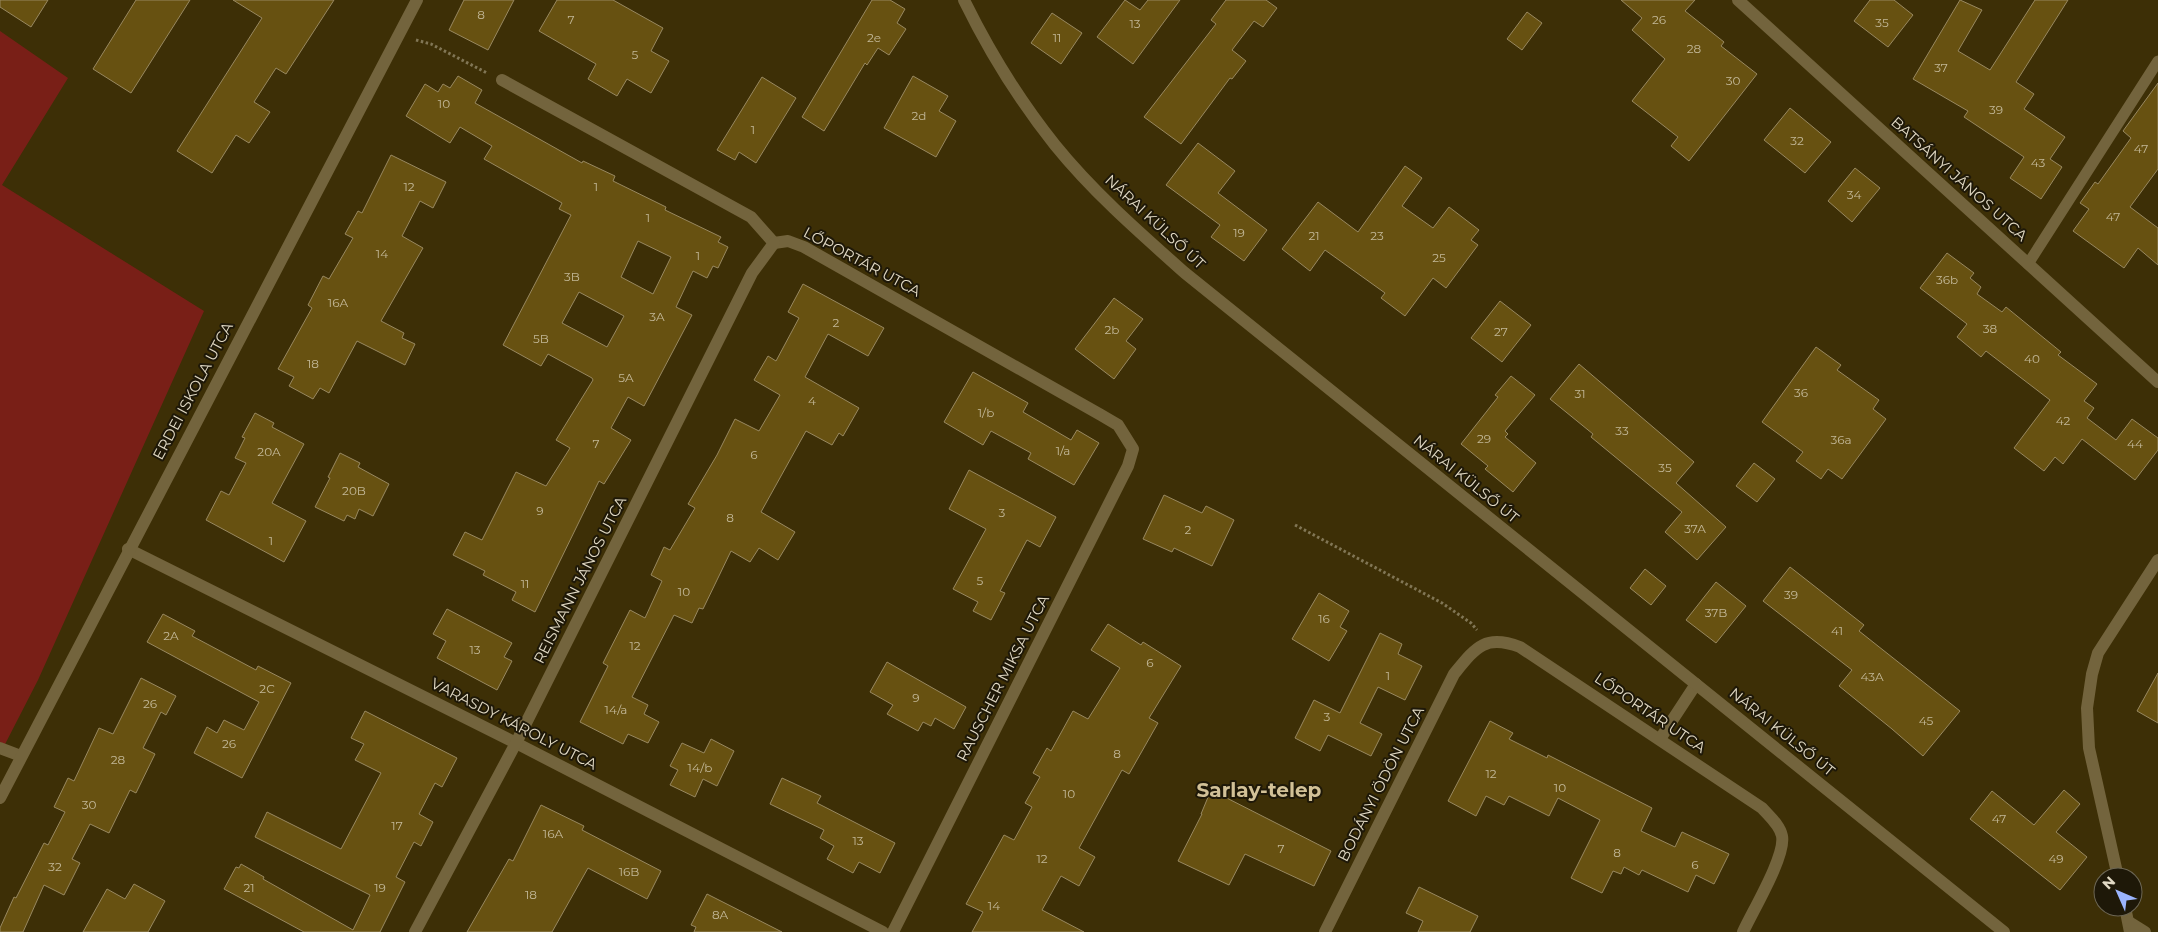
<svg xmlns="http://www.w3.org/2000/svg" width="2158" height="932" font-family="Montserrat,sans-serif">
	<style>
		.green { fill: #791f17 }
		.building { fill: #675111; stroke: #988860; fill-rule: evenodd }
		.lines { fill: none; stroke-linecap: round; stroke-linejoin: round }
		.path { stroke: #817655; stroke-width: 3; stroke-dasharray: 2.5 2.5; stroke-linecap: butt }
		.service { stroke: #73643d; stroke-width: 11 }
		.minor { stroke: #73643d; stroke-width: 12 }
		.tertiary { stroke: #73643d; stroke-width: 12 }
		.labels { text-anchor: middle; stroke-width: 4; stroke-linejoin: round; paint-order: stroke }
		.number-label { font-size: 12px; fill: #c3b898 }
		.street-label { font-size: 15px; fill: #e2dac5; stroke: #1e1808 }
		.district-label { font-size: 20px; font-weight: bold; fill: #d2c197; stroke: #1e1808 }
	</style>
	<rect width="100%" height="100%" fill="#3d2f06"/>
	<polygon class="green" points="0,31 68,78 2,185 204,311 38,680 0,754"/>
	<g class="building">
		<polygon points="0,0 48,0 31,27 0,7"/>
		<polygon points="136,0 190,0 131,93 93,69"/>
		<polygon points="233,0 334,0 286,74 276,68 254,102 270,112 249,143 236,135 212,173 177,151 262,18"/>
		<polygon points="464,0 514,0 488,50 449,30"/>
		<polygon points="557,0 613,0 663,28 651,51 669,61 651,93 627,79 617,96 588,79 596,64 539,31"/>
		<polygon points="872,0 890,0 905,9 897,23 906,29 889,55 878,48 867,65 865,63 824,131 802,117"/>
		<polygon points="1125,0 1140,10 1148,0 1180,0 1133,64 1097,37"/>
		<polygon points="1226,0 1266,0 1277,8 1263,27 1254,21 1232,50 1246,61 1232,79 1230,78 1181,144 1144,117 1216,24 1211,20"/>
		<polygon points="1621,0 1695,0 1685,11 1724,42 1721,46 1757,74 1689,161 1671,146 1678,137 1632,101 1665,59 1632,30 1642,18"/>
		<polygon points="1870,0 1894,0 1913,15 1888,47 1854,21"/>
		<polygon points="1960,0 1982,10 1958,51 1990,70 2035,0 2068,0 2016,82 2034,94 2024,109 2065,137 2050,159 2062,167 2041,199 2010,178 2024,157 1964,117 1968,111 1913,79"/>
		<polygon points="1527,12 1542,23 1522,50 1507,39"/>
		<polygon points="1052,13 1082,33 1061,64 1031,43"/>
		<path d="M458 76 482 90 475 103 582 163 583 161 615 176 613 181 666 207 665 210 721 237 718 242 728 247 718 268 713 266 707 278 693 271 676 307 692 315 644 406 628 397 611 428 631 440 604 484 599 481 535 612 512 600 516 592 483 575 485 571 453 555 465 532 482 540 516 472 546 486 570 448 556 440 593 380 592 378 548 354 541 366 503 345 571 215 559 209 562 203 484 159 492 146 460 127 450 143 406 116 425 84 438 92 443 84 450 88ZM638 241 671 257 653 294 621 277ZM579 292 624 316 607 347 562 323Z"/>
		<polygon points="913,76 948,96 939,111 956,121 936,157 884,128"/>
		<polygon points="762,77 796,98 756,163 739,152 735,160 717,150"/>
		<polygon points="2158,83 2158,169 2130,207 2158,228 2158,265 2138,248 2124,268 2073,231 2089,209 2080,203 2095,182 2098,184 2131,138 2123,131"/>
		<polygon points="1790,108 1831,142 1805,173 1764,140"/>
		<polygon points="1198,143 1235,171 1218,193 1267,230 1244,261 1211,237 1220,225 1166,185"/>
		<polygon points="391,155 446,182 433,208 420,201 402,236 423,248 381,321 404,333 402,338 415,344 405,365 357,341 329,393 320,388 313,399 289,386 294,377 278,369 312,308 308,305 323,276 329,279 353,238 345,234 358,211 362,213"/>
		<polygon points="1405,166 1422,178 1402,206 1433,228 1449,207 1479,230 1471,240 1478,245 1446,288 1433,278 1405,316 1381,298 1385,293 1325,250 1310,271 1282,249 1318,202 1358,232"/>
		<polygon points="1855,168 1880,188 1852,222 1828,201"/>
		<polygon points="1947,253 1974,273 1970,278 1981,287 1977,294 2002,312 2006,307 2061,352 2058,355 2097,384 2084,401 2094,408 2087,418 2116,440 2132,419 2158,438 2158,450 2135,480 2082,439 2063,464 2055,457 2044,471 2014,448 2050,400 1986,351 1981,357 1957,337 1967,324 1920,288"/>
		<polygon points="803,284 884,328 868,356 828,334 805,377 859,408 843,436 839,433 832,445 806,431 761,512 795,532 778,560 759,548 750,562 731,551 703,609 699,608 692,623 674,615 632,697 648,705 644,714 659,722 648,743 628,734 623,744 580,722 608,666 603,663 630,610 645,618 662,581 651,575 664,547 670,550 695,508 688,504 717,455 735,419 759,431 780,395 754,380 768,356 776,361 799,318 788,312"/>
		<polygon points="1114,298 1143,319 1126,341 1136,349 1114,379 1075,349"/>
		<polygon points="1500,301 1531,325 1502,362 1471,338"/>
		<polygon points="1816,347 1841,365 1837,370 1879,400 1873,409 1886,419 1842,479 1828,469 1821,479 1796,461 1803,452 1762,422"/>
		<polygon points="1579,364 1694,462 1676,483 1726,527 1697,560 1665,532 1682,512 1591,437 1593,434 1550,399"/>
		<polygon points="973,372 1028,403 1023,412 1071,440 1077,430 1099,443 1074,485 1028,459 1031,453 991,431 983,445 944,422"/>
		<polygon points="1511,376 1535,395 1505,431 1508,434 1505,437 1536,463 1513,492 1485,469 1488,466 1461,444 1498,397 1495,395"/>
		<polygon points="255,413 274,423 272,427 304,444 272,503 306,521 284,562 206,520 221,491 229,495 246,463 235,458 245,438 242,437"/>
		<polygon points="340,453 360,463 358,467 389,484 373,516 359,509 355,519 347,515 344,521 315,507 330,478 328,477"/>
		<polygon points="1754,463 1775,479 1757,502 1736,486"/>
		<polygon points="969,470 1056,517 1040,547 1027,540 1000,591 1005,593 991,620 973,611 978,602 953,589 986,529 949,509"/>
		<polygon points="1164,495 1202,513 1206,506 1234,520 1212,566 1174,548 1172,552 1143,539"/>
		<polygon points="1790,567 1864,625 1859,631 1960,711 1923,756 1892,729 1839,686 1852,670 1763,601"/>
		<polygon points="1645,569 1666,586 1651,605 1630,588"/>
		<polygon points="1716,582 1746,606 1716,643 1686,620"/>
		<polygon points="1319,593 1349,611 1340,627 1347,631 1329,661 1292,639"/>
		<polygon points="447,609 512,643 504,657 512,661 497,690 437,658 446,641 433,634"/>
		<polygon points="163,614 195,631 192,636 256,670 258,666 291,683 242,778 194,753 207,727 217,733 224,720 244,730 259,702 147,642"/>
		<polygon points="1108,624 1141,645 1143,642 1181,666 1149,718 1158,723 1129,774 1122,770 1079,848 1095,857 1079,886 1061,876 1042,910 1084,932 972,932 983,912 966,904 1004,835 1014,840 1032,807 1025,803 1040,777 1033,773 1047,748 1051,751 1073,711 1088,719 1120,668 1091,650"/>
		<polygon points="1380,633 1402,644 1398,654 1422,666 1405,700 1378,687 1360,723 1382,734 1371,756 1328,735 1320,751 1295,738 1314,700 1340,713"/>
		<polygon points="887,662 966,707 954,729 935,718 931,726 923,722 918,731 887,714 893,705 870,692"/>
		<polygon points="2158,673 2158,723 2137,711"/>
		<polygon points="141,678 176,696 166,715 161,712 143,748 155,754 136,793 130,790 109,833 90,824 72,859 80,863 64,895 44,885 23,932 0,932 0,928 14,897 16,898 44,843 48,845 65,812 54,807 68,778 74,781 99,728 113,734"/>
		<polygon points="365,711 457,758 442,787 435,783 419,814 433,822 421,846 414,842 396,877 405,882 380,932 304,932 224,889 236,867 239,868 241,864 264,877 263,879 353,930 370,895 255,837 267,812 341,849 381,773 355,760 364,744 351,738"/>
		<polygon points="1490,721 1513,733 1509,739 1547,758 1548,755 1652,808 1641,831 1675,847 1682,832 1729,854 1714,884 1696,875 1688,892 1642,870 1639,875 1624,867 1621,874 1613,871 1602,893 1571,878 1600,820 1558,798 1549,816 1509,796 1504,805 1486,796 1476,816 1448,801"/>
		<polygon points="711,739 734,751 717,786 703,779 695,797 670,785 678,770 670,766 682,743 704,753"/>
		<polygon points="782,778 821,796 817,803 895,843 880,873 859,862 853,873 827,859 834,846 820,838 824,830 770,804"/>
		<polygon points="1211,790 1331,851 1314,886 1245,854 1229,885 1178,861 1202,814 1201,814"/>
		<polygon points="2064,790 2080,804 2056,832 2087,857 2060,890 1970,819 1992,791 2034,825"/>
		<polygon points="541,805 584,826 582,830 661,871 647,899 588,868 552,932 467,932 509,859 513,861"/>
		<polygon points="134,884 165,901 148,932 83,932 107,889 125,899"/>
		<polygon points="1419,887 1478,916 1470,932 1418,932 1423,921 1406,913"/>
		<polygon points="707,894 782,932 694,932 696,927 691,925"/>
	</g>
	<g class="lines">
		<g class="path">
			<polyline points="416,40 431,44 487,73"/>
			<polyline points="1295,525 1442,603 1471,623 1477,630"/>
		</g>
		<polyline class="service" points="2028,264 2158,61"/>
		<g class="minor">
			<polyline points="1738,0 2158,382"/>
			<polyline points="502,80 751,217 774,243"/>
			<polyline points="774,243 788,241 804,247 1101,415 1118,425 1133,449 1128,466 893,932"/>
			<polyline points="128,549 516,743 883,932"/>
			<polyline points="1660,739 1696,684"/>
			<polyline points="0,748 21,756"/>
			<polyline points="0,798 417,0"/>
			<polyline points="2118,877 2089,748 2087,708 2092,674 2098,653 2158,560"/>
			<polyline points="2125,907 2130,932"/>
			<polyline points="2129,922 2145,932"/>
			<polyline points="415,932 516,743 752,273 774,243"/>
			<path d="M1325 932 1454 674C1476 647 1485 634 1520 647L1762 808C1769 816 1780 825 1782 836 1786 856 1752 912 1743 932"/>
		</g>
		<path class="tertiary" d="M964 0C989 51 1019 100 1055 145 1093 192 1140 233 1185 273L2004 932"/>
	</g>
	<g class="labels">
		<g class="number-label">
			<text x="481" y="19">8</text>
			<text x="571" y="24">7</text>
			<text x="1659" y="24">26</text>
			<text x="1882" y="27">35</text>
			<text x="1135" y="28">13</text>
			<text x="874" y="42">2e</text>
			<text x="1057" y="42">11</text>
			<text x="1694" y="53">28</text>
			<text x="635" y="59">5</text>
			<text x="1941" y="72">37</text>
			<text x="1733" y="85">30</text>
			<text x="444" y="108">10</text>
			<text x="1996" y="114">39</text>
			<text x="919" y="120">2d</text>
			<text x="753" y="134">1</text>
			<text x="1797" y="145">32</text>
			<text x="2141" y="153">47</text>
			<text x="2038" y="167">43</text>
			<text x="409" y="191">12</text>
			<text x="596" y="191">1</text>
			<text x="1854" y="199">34</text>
			<text x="2113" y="221">47</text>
			<text x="648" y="222">1</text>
			<text x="1239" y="237">19</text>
			<text x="1314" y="240">21</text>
			<text x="1377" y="240">23</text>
			<text x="382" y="258">14</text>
			<text x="698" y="260">1</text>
			<text x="1439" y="262">25</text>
			<text x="572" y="281">3B</text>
			<text x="1947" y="284">36b</text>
			<text x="338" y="307">16A</text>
			<text x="657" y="321">3A</text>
			<text x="836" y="327">2</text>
			<text x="1990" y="333">38</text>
			<text x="1112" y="334">2b</text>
			<text x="1501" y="336">27</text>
			<text x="541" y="343">5B</text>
			<text x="2032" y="363">40</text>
			<text x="313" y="368">18</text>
			<text x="626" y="382">5A</text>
			<text x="1801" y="397">36</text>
			<text x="1580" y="398">31</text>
			<text x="812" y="405">4</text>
			<text x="986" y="417">1/b</text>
			<text x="2063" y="425">42</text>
			<text x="1622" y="435">33</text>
			<text x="1484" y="443">29</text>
			<text x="1841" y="444">36a</text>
			<text x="596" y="448">7</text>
			<text x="2135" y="448">44</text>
			<text x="1063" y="455">1/a</text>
			<text x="269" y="456">20A</text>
			<text x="754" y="459">6</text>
			<text x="1665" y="472">35</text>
			<text x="354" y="495">20B</text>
			<text x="540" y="515">9</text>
			<text x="1002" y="517">3</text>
			<text x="730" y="522">8</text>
			<text x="1695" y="533">37A</text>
			<text x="1188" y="534">2</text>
			<text x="271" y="545">1</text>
			<text x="980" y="585">5</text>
			<text x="525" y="588">11</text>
			<text x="684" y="596">10</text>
			<text x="1791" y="599">39</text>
			<text x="1716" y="617">37B</text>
			<text x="1324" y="623">16</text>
			<text x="1837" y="635">41</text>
			<text x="171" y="640">2A</text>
			<text x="635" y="650">12</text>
			<text x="475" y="654">13</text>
			<text x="1150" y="667">6</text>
			<text x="1388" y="680">1</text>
			<text x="1872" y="681">43A</text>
			<text x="267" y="693">2C</text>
			<text x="916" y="702">9</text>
			<text x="150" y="708">26</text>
			<text x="616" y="714">14/a</text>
			<text x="1327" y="721">3</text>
			<text x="1926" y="725">45</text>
			<text x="229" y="748">26</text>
			<text x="1117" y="758">8</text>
			<text x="118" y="764">28</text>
			<text x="700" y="772">14/b</text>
			<text x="1491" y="778">12</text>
			<text x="1560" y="792">10</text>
			<text x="1069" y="798">10</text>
			<text x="89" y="809">30</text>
			<text x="1999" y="823">47</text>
			<text x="397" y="830">17</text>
			<text x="553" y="838">16A</text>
			<text x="858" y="845">13</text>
			<text x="1281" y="853">7</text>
			<text x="1617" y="857">8</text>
			<text x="1042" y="863">12</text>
			<text x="2056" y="863">49</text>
			<text x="1695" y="869">6</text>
			<text x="55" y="871">32</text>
			<text x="629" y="876">16B</text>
			<text x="249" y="892">21</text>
			<text x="380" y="892">19</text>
			<text x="531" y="899">18</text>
			<text x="994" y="910">14</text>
			<text x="720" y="919">8A</text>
		</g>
		<g class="street-label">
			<text transform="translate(1959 179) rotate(42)" y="5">BATSÁNYI JÁNOS UTCA</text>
			<text transform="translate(1155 222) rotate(43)" y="5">NÁRAI KÜLSŐ ÚT</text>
			<text transform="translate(862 262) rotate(28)" y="5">LŐPORTÁR UTCA</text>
			<text transform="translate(193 391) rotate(-62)" y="5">ERDEI ISKOLA UTCA</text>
			<text transform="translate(1466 479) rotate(39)" y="5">NÁRAI KÜLSŐ ÚT</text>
			<text transform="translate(580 580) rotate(-63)" y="5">REISMANN JÁNOS UTCA</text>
			<text transform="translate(1003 678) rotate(-63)" y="5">RAUSCHER MIKSA UTCA</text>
			<text transform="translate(1650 713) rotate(34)" y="5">LŐPORTÁR UTCA</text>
			<text transform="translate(514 724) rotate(27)" y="5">VARASDY KÁROLY UTCA</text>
			<text transform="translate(1782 732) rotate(39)" y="5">NÁRAI KÜLSŐ ÚT</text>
			<text transform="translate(1381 784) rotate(-63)" y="5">BODÁNYI ÖDÖN UTCA</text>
		</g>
		<g class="district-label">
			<text x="1259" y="797">Sarlay-telep</text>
		</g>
	</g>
	<g transform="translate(2118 892) rotate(315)"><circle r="24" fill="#1e1808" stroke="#6c6654"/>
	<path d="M0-4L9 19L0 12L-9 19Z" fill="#9bb4fd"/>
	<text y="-8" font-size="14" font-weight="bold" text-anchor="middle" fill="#e2dac5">N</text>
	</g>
</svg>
